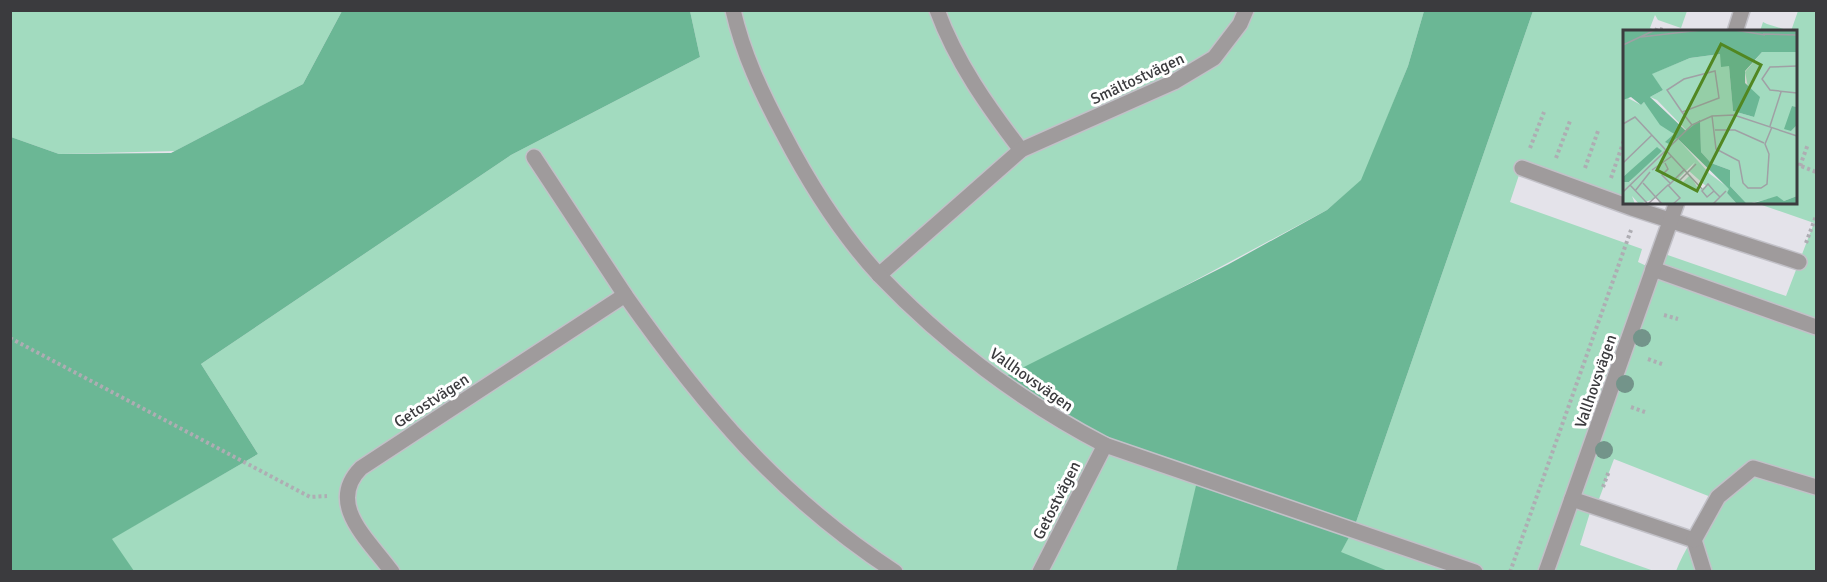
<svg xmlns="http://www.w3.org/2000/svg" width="1827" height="582" font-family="Signika,sans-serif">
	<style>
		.green { fill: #a2dbbf }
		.forest { fill: #6bb795 }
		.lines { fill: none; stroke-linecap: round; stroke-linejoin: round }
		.minor-casing { stroke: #c2c1c8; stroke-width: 18 }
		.tertiary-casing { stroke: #c2c1c8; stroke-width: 18 }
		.path { stroke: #aeadb3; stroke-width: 4; stroke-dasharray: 3 3; stroke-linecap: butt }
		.minor { stroke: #9f9b9c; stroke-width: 15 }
		.tertiary { stroke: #9f9b9c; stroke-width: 15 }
		.tree { fill: #73948a }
		.labels { text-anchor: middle; stroke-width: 6; stroke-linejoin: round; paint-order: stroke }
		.street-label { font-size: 16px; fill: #3b3b3e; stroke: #fff }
		.inset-road { fill: none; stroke: #a0a0a5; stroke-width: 1.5 }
		.view { fill: #518721; fill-opacity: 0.15; stroke: #518721; stroke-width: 3 }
		.inset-edge { fill: none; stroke: #3b3b3e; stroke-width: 3 }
	</style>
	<rect width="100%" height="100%" fill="#e4e3ea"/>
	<g class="green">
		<polygon points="11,11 342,11 303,84 175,151 59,154 11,137"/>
		<polygon points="690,11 1424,11 1408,66 1362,180 1327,210 1134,313 1199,477 1176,571 134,572 111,539 258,454 201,364 511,155 700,57"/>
		<path d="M1533 11H1687L1681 28 1658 20 1655 15 1650 28 1657 31 1624 32V202L1651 203 1648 213 1521 169 1510 202 1642 249 1638 262 1653 269 1659 252 1786 296 1814 223 1756 203 1796 202V32L1791 31 1798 11H1816V571H1676C1684 549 1704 522 1716 499L1614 459 1596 507 1592 506 1580 545 1654 571 1329 572 1354 528Z"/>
		<polygon points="1763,22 1767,24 1790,31 1760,31"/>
	</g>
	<g class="forest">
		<polygon points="342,11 690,11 700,57 511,155 201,364 258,454 112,539 134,571 11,571 11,137 59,154 171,153 303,84"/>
		<polygon points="1424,11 1533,11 1354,528 1341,552 1388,571 1176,571 1198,477 1105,445 1000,379 1229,264 1327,210 1361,180 1408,66"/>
	</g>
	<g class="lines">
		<defs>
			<g id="minor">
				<path d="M937 10C956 62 988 107 1021 150"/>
				<polyline points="1735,32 1742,10"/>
				<polyline points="534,157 625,295"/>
				<polyline points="1522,168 1632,208 1799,262"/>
				<polyline points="1653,269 1816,327"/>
				<polyline points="879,275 1021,150 1174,82 1214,58 1240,24 1246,10"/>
				<polyline points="1572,499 1694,540 1704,572"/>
				<polyline points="1694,540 1718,497 1753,468 1816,487"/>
				<path d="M392 572C369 540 325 504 361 468L625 295C704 407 779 496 895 572"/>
				<polyline points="1040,572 1105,445"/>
				<polyline points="1546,572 1677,202"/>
			</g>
			<path id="tertiary" d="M733 10C743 54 762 94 783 133 809 183 841 234 880 276 944 343 1022 402 1105 445L1475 572"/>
		</defs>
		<use href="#minor" class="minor-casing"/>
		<use href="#tertiary" class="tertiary-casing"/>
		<g class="path">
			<polyline points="1656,31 1657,28 1668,32"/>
			<polyline points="1530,148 1544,112"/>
			<polyline points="1556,158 1570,121"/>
			<polyline points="1796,164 1816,172"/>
			<polyline points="1800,166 1808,144"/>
			<polyline points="1585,168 1598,131"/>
			<polyline points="1611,178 1624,140"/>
			<polyline points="1806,243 1816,216"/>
			<polyline points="1664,315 1678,319"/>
			<polyline points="10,338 310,497 327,496"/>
			<polyline points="1648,359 1662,364"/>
			<polyline points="1631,407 1645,412"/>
			<polyline points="1603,487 1609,471"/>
			<polyline points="1510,572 1631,230"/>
		</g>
		<use href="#minor" class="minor"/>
		<use href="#tertiary" class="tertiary"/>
	</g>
	<g class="tree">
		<circle cx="1642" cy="338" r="9"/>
		<circle cx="1625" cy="384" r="9"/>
		<circle cx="1604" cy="450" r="9"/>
	</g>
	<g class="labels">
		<g class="street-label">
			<text transform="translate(1137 78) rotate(-25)" y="6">Smältostvägen</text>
			<text transform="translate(1032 379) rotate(35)" y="6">Vallhovsvägen</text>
			<text transform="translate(1595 381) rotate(-71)" y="6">Vallhovsvägen</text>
			<text transform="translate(431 400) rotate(-33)" y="6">Getostvägen</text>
			<text transform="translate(1056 500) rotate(-63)" y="6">Getostvägen</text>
		</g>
	</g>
	<g transform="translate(1623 30)">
		<rect width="174" height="174" fill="#e4e3ea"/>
		<path d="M139 22H174V77L169 76 168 101 174 95V166L161 171 154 167 124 174 107 156V140L88 133 78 122 77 91 64 101 34 70 27 67 40 60 28 44 67 28 97 24 106 36 110 81 131 87 122 42ZM3 67 18 75 21 72 87 144 107 159 104 163 114 174H37L34 168 16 174 9 166 12 174H0V152H7L37 117 0 147V70ZM72 132 66 141 83 156 76 160 67 145 60 152 56 148Z" fill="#a2dbbf" fill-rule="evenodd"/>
		<path d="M0 0H174V22H139L122 41V53L137 67 131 87 110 81 106 36 98 37 97 24 67 28 29 44 40 60 27 67 63 101 77 90 78 122 88 133 107 140V156L124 174H114L104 163 106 159 54 108 46 114 42 112 51 104 37 95 21 72 18 75 8 67 0 70ZM169 76 174 77V95L168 101 161 99ZM34 117 39 121 6 152H0V147ZM154 166 161 171 174 166V174H128Z" fill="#6bb795"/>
		<path class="inset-road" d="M112 0 142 5M140 4 174 5M18 7 78 0M0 15 32 0M174 36 147 37 139 49 147 60 174 63M59 82 44 60 61 49 92 41 96 68 59 82 69 95M89 86 93 119 116 131 120 153 125 158H138L144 154 146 124 142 114 149 97M0 94 12 87 79 159M147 96 158 62M92 100H112L141 113M0 133 29 105M42 133 45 139 39 145 47 153M29 140 49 126M57 150 73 134M20 153 39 174M7 155 24 173M46 155 62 139M12 161 27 142M91 161 84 167 79 161 85 154 91 161 97 167M0 162 69 95 89 86 111 85 174 106M25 174 45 155 57 168 50 174M90 174 103 161"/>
		<path class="view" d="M98 14 138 35 74 161 34 140Z"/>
		<rect width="174" height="174" class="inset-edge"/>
	</g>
	<rect width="1827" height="582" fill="none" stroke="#3b3b3e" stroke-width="24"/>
</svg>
